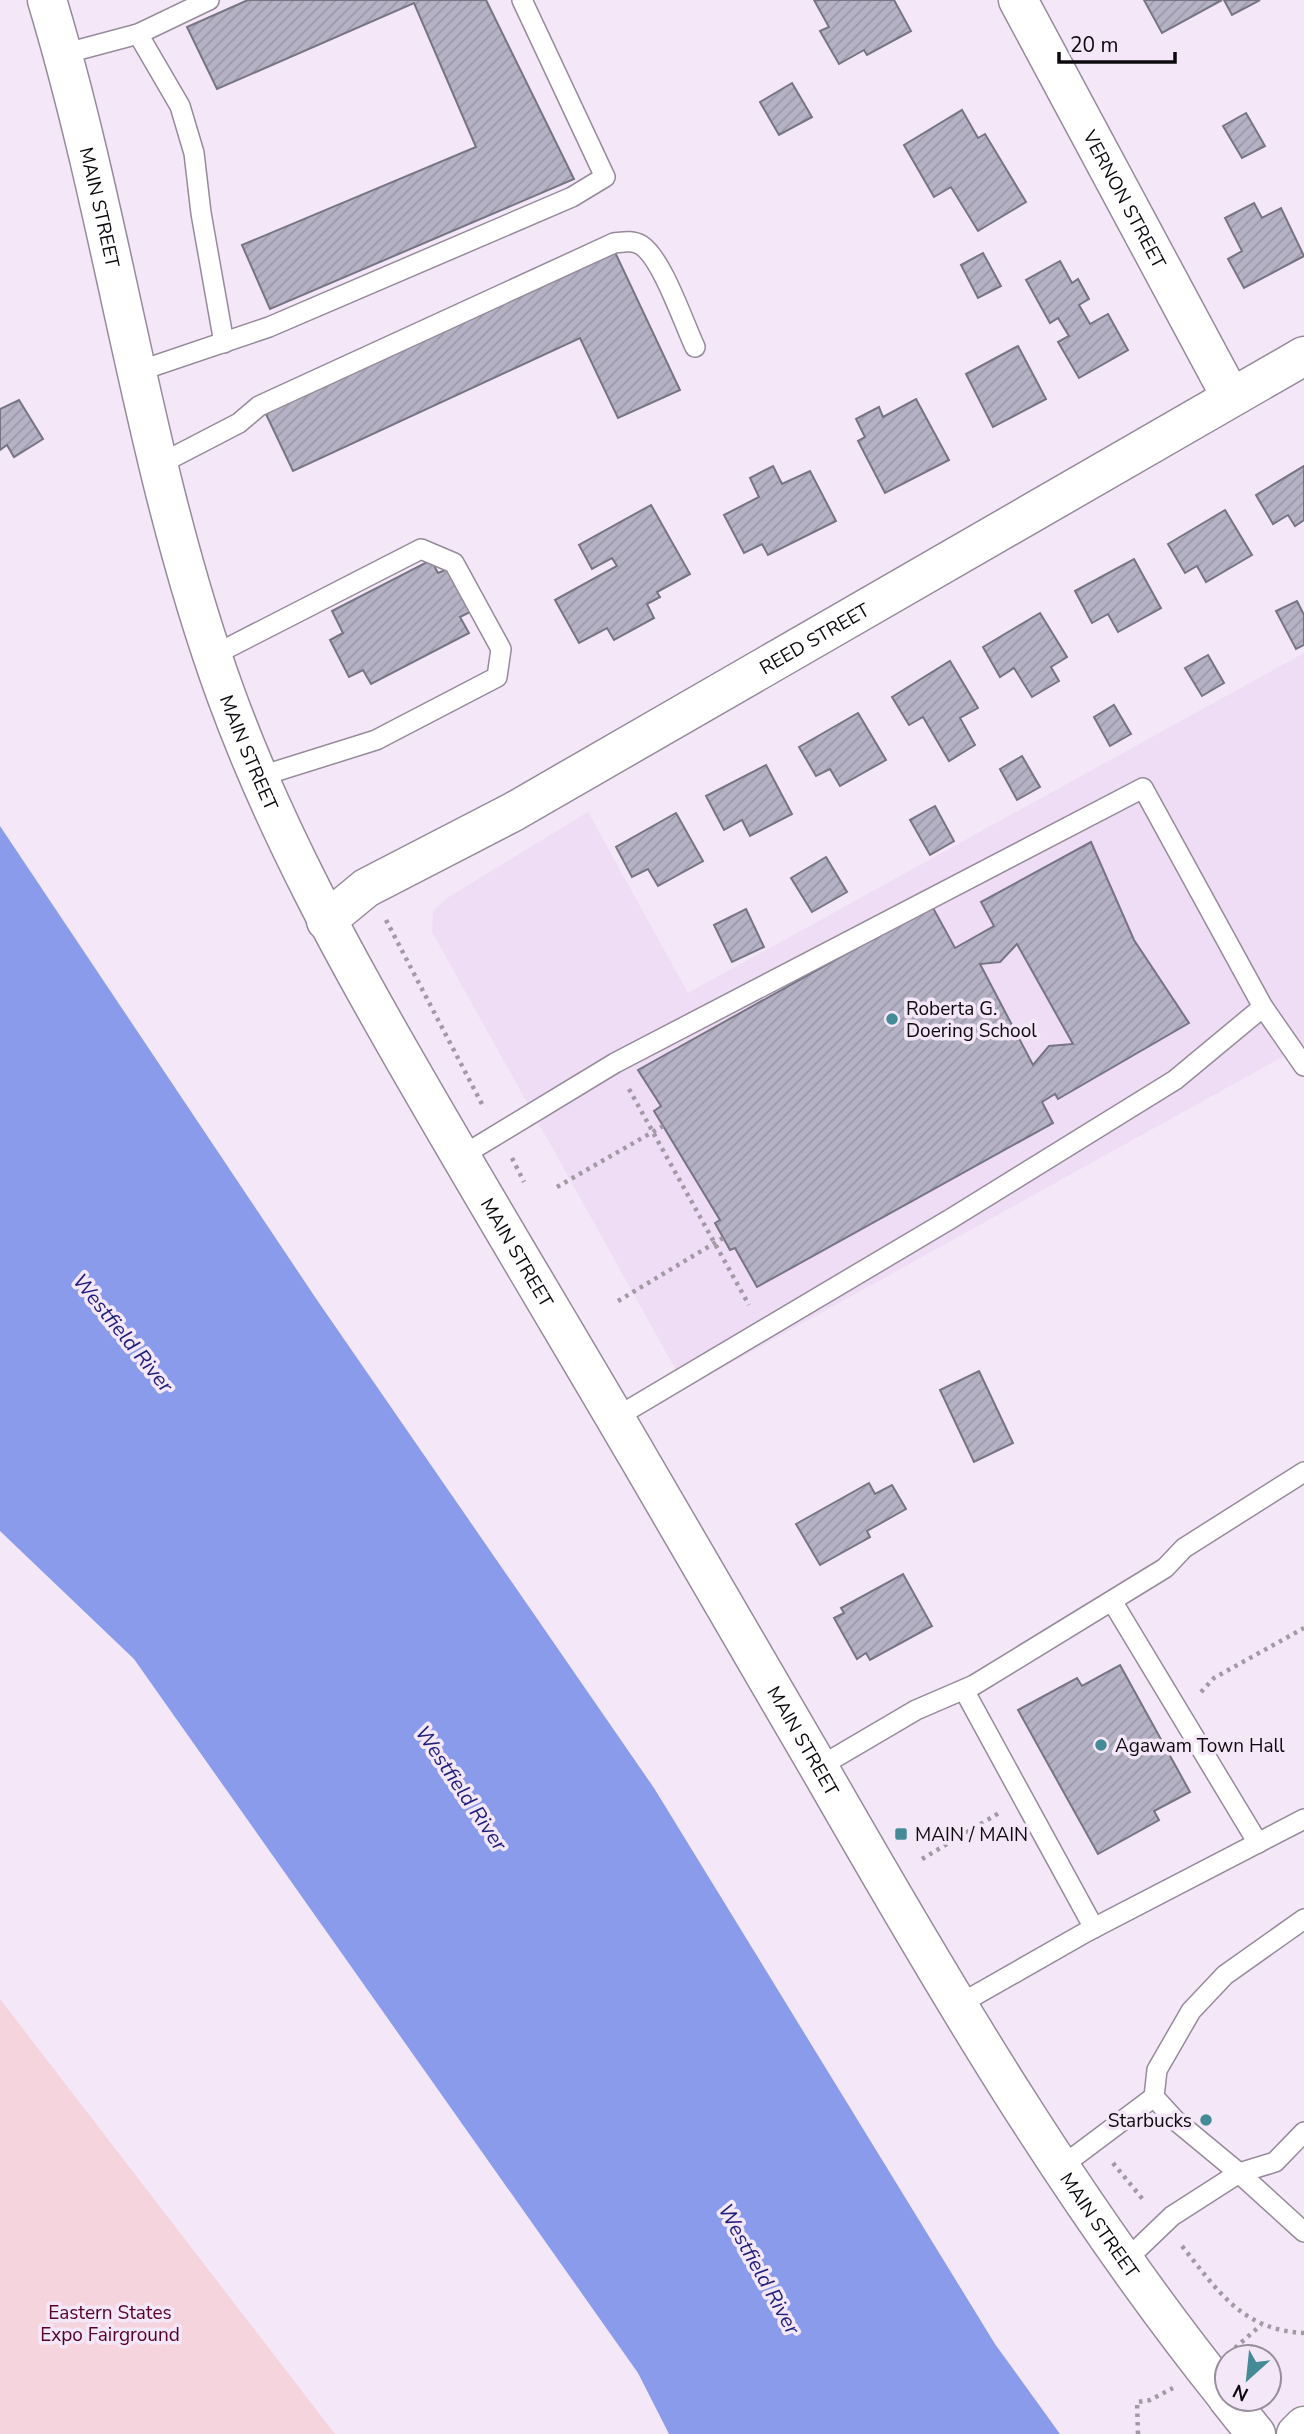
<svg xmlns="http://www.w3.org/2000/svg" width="1304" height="2434" font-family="'Nunito Sans',sans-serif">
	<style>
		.built { fill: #eeddf4 }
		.green { fill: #f6d4de }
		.water { fill: #8a9bec }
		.building { fill: url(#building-hatch); stroke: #777484; stroke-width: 2; fill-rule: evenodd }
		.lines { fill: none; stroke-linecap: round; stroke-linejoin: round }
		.lane-casing { stroke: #968b9a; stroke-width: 22 }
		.street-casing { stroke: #968b9a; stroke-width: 41 }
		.secondary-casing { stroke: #968b9a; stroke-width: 41 }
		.path { stroke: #a299a5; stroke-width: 4.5; stroke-dasharray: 3.5 5; stroke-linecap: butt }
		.lane { stroke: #fff; stroke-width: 19 }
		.street { stroke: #fff; stroke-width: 38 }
		.secondary { stroke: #fff; stroke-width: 38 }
		.poi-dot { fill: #458b97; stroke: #f4e8f8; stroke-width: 2.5 }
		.labels { text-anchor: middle; stroke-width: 7; stroke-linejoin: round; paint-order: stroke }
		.street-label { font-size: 19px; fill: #0d0a0f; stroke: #f4e8f8 }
		.poi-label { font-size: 19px; fill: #0d0a0f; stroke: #f4e8f8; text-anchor: start }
		.park-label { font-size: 19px; fill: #56002a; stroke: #f4e8f8 }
		.water-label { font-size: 21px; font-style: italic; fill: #1f1e79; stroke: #f4e8f8 }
	</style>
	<defs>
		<pattern id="building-hatch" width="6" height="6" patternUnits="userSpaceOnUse" patternTransform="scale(1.75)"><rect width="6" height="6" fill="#b6b2c5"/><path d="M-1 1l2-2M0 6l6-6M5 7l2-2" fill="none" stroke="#9b98a8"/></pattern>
	</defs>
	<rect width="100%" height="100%" fill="#f4e8f8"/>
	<polygon class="built" points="1304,653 1304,1045 686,1388 432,932 433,911 447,898 588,812 688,993"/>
	<polygon class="green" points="0,1999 335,2434 0,2434"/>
	<polygon class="water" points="0,826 317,1300 654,1788 995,2344 1060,2434 669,2434 638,2373 134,1659 0,1531"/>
	<g class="building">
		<polygon points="248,0 486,0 574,179 270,309 242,245 476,147 414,3 217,89 187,27"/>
		<polygon points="814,0 894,0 911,31 867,55 864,50 839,64 820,31 829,27"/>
		<polygon points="1144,0 1222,0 1162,33"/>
		<polygon points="1224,0 1260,0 1232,15"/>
		<polygon points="792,83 812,117 779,135 760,102"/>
		<polygon points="962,110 978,138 985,134 1026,202 978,231 951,187 934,197 904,145"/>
		<polygon points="1246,113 1265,146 1242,158 1223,126"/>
		<polygon points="1254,203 1262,218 1281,208 1304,256 1244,288 1228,259 1242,251 1225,218"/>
		<polygon points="613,248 680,390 618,418 580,338 293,471 264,410"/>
		<polygon points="983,253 1001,286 978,298 961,265"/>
		<polygon points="1060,261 1072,283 1078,279 1089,299 1079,305 1090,324 1108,314 1128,350 1079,378 1058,342 1069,336 1058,318 1050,323 1026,280"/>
		<polygon points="1018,346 1046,399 993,427 966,374"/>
		<polygon points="916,399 949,460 885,493 858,441 865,437 856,419 879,407 883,417"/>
		<polygon points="19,400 43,439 14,457 7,445 0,450 0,409"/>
		<polygon points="773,466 782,484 810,471 836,521 768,555 762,544 744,553 724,515 759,497 750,478"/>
		<polygon points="1304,466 1304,520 1295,526 1288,515 1273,524 1256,495"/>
		<polygon points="651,505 690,574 657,592 660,597 647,604 654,618 614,640 607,628 579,643 555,600 617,566 612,558 592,569 579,545"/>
		<polygon points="1225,510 1252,555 1206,582 1197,566 1185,573 1168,544"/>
		<polygon points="1134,559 1161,608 1118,632 1108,614 1092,623 1075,591"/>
		<polygon points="431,560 438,573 448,569 470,612 460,617 469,633 371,684 363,670 349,677 330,640 343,633 332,611"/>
		<polygon points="1297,601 1304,615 1304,645 1296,649 1276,611"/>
		<polygon points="1040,613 1067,657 1051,667 1059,681 1032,697 1014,668 1000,677 983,647"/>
		<polygon points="1208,655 1224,683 1202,696 1185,668"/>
		<polygon points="950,661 978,708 960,718 975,745 949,761 923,717 909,725 892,697"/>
		<polygon points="1114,705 1131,734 1110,746 1094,717"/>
		<polygon points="858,713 886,760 840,786 830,769 816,776 799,747"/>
		<polygon points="1022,756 1040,787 1017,800 1000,769"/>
		<polygon points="766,765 792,814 750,836 742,820 724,830 706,796"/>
		<polygon points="935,806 954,841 930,855 910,820"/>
		<polygon points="676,813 703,861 658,886 648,869 632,877 616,847"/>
		<path d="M1091 842 1134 940 1189 1023 1058 1099 1055 1094 1042 1102 1053 1123 757 1287 735 1248 730 1250 715 1223 720 1220 654 1111 661 1106 638 1070 932 906 955 948 994 926 981 902ZM1017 944 1073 1044 1049 1046 1033 1065 980 964 1000 962Z"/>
		<polygon points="826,857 847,892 812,912 791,878"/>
		<polygon points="746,909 764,947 732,962 714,925"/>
		<polygon points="979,1371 1013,1443 974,1462 940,1390"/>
		<polygon points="869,1483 875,1494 892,1485 906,1509 867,1531 870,1537 820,1565 796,1524"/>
		<polygon points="903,1574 932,1626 870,1660 866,1653 857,1659 834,1618 844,1613 841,1608"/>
		<polygon points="1120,1665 1190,1792 1154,1811 1159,1820 1098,1854 1018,1710 1077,1678 1082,1686"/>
	</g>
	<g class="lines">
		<defs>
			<g id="lane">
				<polyline points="138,34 180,106 194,153 201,213 224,343"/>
				<polyline points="63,54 138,34 209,0"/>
				<polyline points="139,371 269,327 572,197 605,177 522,0"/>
				<path d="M160 464 239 423 259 406 614 243C624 242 632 240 641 245 662 258 684 324 695 347"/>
				<polyline points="212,656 421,549 454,563 501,649 497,677 376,740 258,777"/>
				<polyline points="1263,1007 1304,1066"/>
				<polyline points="460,1157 615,1063 1143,788 1263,1007 1175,1080 952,1218 615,1418"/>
				<polyline points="1112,1601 1258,1843"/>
				<polyline points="964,1690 1094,1928"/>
				<polyline points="819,1767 916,1710 974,1685 1165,1568 1184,1548 1304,1472"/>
				<polyline points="1304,1919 1225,1975 1191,2011 1157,2070 1154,2097 1175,2120 1239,2173 1275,2162 1304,2132"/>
				<polyline points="958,2005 1088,1931 1304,1819"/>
				<polyline points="1062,2166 1154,2097"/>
				<polyline points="1125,2261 1172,2216 1239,2173 1304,2232"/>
			</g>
			<g id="street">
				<path id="s1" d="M1018 0 1231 397"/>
				<path id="s2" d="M326 921 366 888 513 812 1304 356"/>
			</g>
			<g id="secondary">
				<path id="s3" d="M47 0C116 229 144 470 226 695 276 832 345 957 418 1083 490 1208 565 1332 638 1457 699 1562 761 1667 822 1773 945 1988 1072 2204 1227 2397"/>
				<polyline points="1228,2399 1256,2434"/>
				<polyline points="1296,2434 1304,2426"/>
			</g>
		</defs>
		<use href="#lane" class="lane-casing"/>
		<use href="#street" class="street-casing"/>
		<use href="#secondary" class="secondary-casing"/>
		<g class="path">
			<polyline points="386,920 484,1108"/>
			<polyline points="629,1089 749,1305"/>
			<polyline points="512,1158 524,1182"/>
			<polyline points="557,1187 663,1126"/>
			<polyline points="618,1301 723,1238"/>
			<polyline points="1201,1692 1214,1678 1304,1628"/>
			<polyline points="922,1859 999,1813"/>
			<polyline points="1113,2163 1145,2202"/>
			<path d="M1182 2246C1218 2291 1242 2330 1304 2333"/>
			<polyline points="1235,2348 1261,2325"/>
			<polyline points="1138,2434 1137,2402 1150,2400 1173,2388"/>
		</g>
		<use href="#lane" class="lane"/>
		<use href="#street" class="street"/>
		<use href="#secondary" class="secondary"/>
	</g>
	<g class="poi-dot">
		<circle cx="892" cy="1019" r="7"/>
		<circle cx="1101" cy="1745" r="7"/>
		<rect x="894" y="1827" width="14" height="14" rx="3.5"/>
		<circle cx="1206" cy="2120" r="7"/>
	</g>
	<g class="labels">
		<g class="street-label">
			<text dy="7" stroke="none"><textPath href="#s1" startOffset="226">VERNON STREET</textPath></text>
			<text dy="7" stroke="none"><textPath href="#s3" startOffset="214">MAIN STREET</textPath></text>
			<text dy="7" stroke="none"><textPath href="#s2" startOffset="565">REED STREET</textPath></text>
			<text dy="7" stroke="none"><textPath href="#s3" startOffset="780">MAIN STREET</textPath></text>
			<text dy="7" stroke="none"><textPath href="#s3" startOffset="1348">MAIN STREET</textPath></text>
			<text dy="7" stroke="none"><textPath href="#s3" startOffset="1914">MAIN STREET</textPath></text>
			<text dy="7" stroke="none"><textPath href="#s3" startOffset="2482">MAIN STREET</textPath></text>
		</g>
		<g class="poi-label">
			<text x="906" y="1015">Roberta G.<tspan x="906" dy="22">Doering School</tspan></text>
			<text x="1115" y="1752">Agawam Town Hall</text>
			<text x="915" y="1841">MAIN / MAIN</text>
			<text x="1192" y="2127" text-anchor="end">Starbucks</text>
		</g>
		<g class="park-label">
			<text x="110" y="2319">Eastern States<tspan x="110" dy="22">Expo Fairground</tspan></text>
		</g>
		<g class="water-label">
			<text transform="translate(123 1333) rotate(51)" y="7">Westfield River</text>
			<text transform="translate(461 1788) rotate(56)" y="7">Westfield River</text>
			<text transform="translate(759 2269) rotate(61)" y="7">Westfield River</text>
		</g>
	</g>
	<g transform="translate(1248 2378) rotate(207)"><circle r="33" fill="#f4e8f8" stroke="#988f9b" stroke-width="2"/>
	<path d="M0-5L12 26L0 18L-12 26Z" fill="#458b97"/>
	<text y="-10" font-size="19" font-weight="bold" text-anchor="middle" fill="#0d0a0f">N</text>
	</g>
	<path d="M1059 52v10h116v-10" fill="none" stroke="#0d0a0f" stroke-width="3.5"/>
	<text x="1070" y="52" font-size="21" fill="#0d0a0f" stroke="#f4e8f8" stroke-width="5" paint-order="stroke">20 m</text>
</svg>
